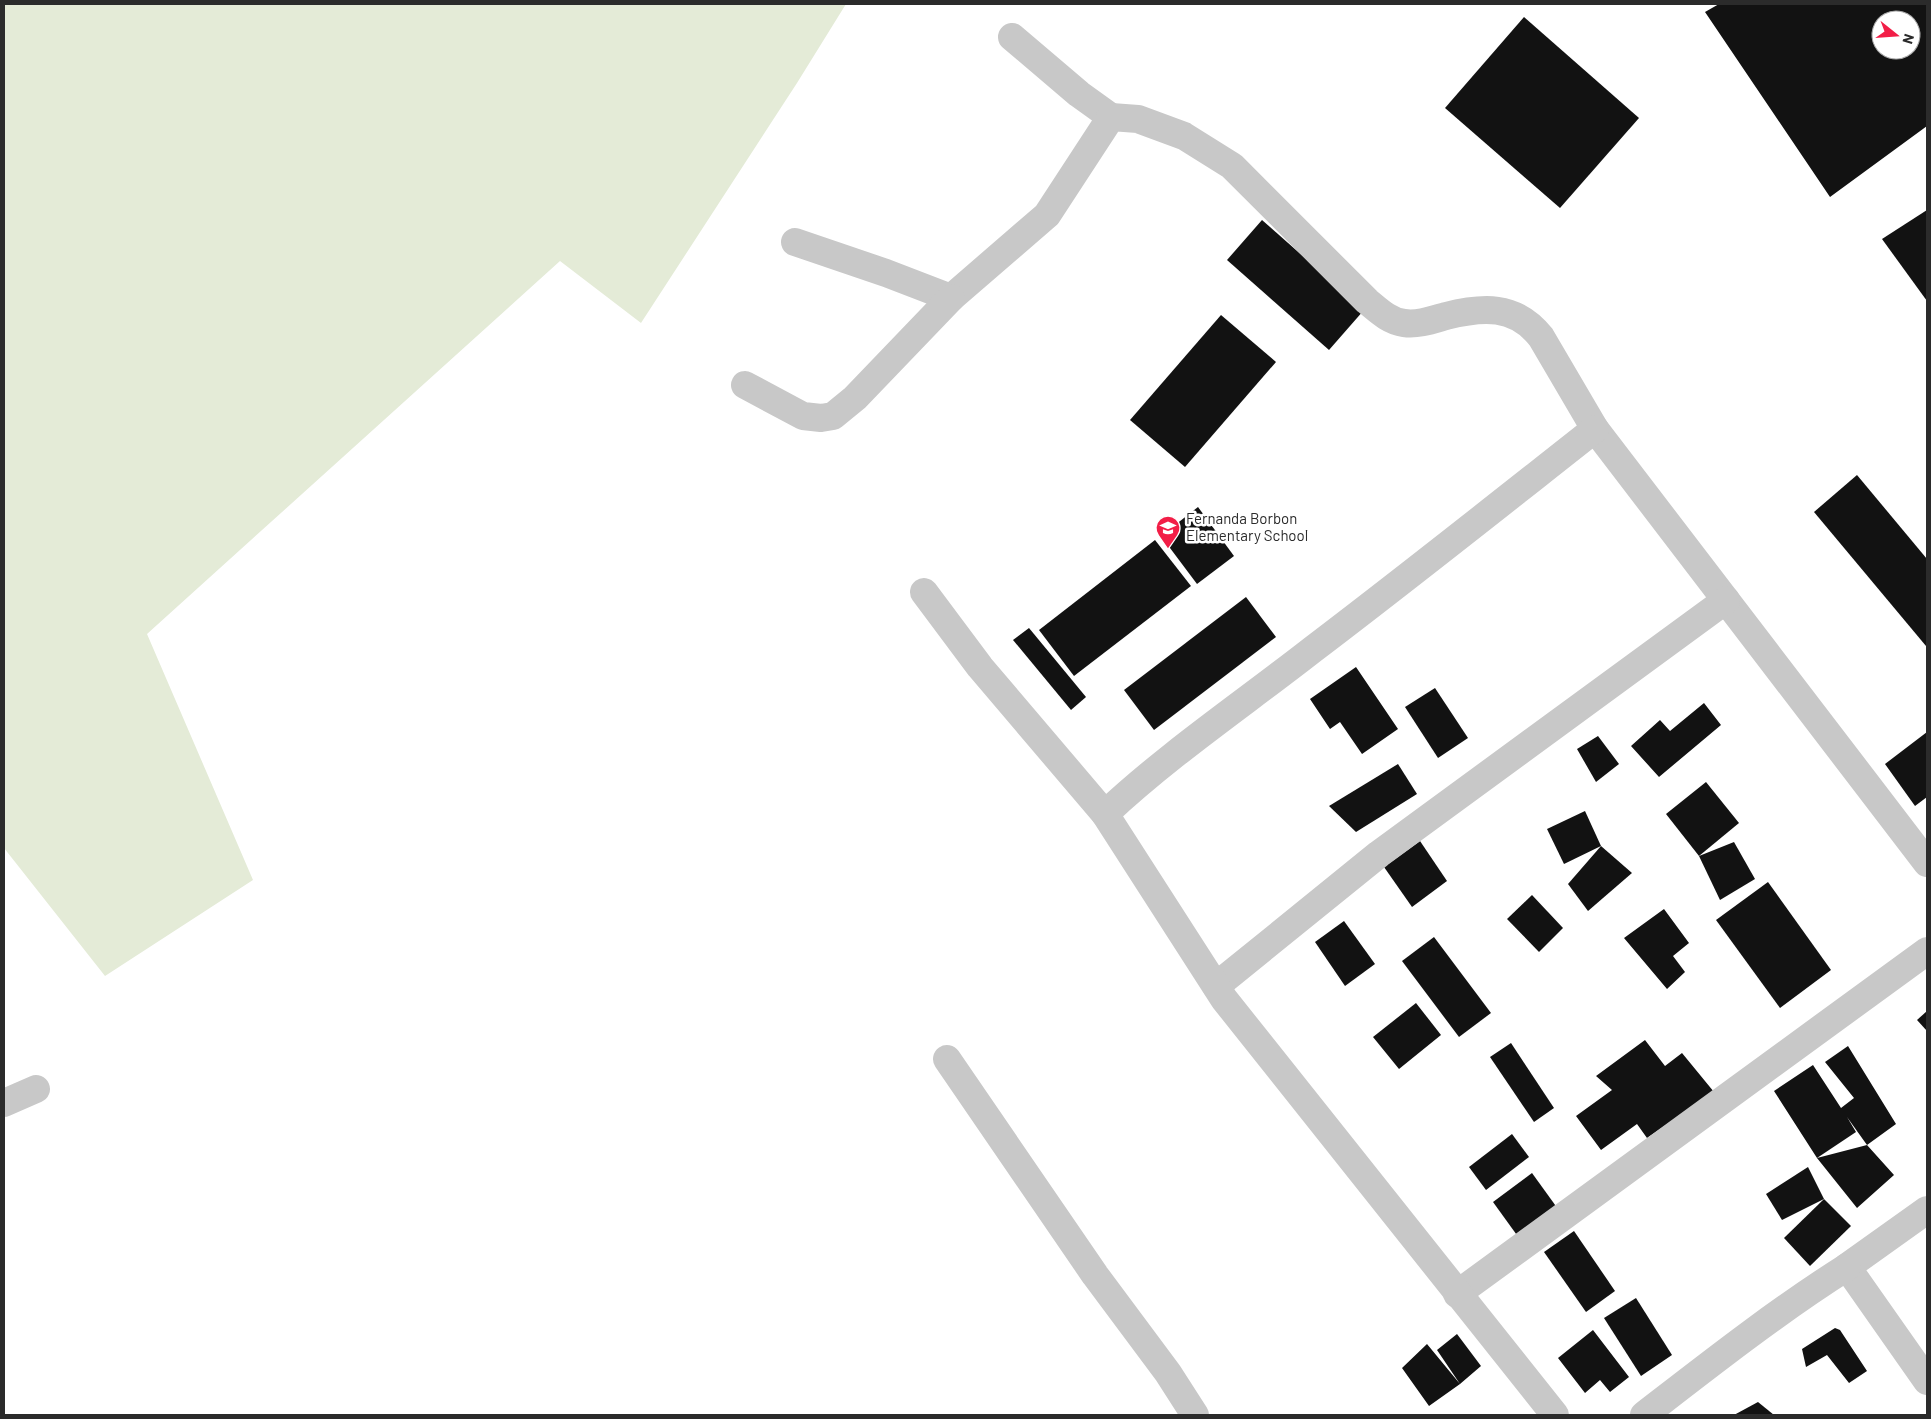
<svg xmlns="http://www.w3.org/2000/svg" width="1931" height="1419" font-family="Barlow,sans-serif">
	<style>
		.green { fill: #e4ebd7 }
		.building { fill: #121212; fill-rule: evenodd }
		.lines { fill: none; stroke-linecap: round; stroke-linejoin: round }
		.street { stroke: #c8c8c8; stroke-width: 28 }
		.labels { text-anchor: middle; stroke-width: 5; stroke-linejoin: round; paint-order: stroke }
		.poi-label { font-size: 15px; fill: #2b2b2b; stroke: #fff; text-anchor: start }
	</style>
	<rect width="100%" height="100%" fill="#fff"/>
	<polygon class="green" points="4,4 846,4 797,83 641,323 560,261 147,634 253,880 105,976 4,848"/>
	<g class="building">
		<path d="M1719 4H1927V126L1830 197 1705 12ZM1881 20H1911V50H1881Z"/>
		<polygon points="1524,17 1639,118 1560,208 1445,108"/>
		<polygon points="1927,210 1927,301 1882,239"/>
		<polygon points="1262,220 1364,310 1329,350 1227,260"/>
		<polygon points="1221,315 1276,362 1185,467 1130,420"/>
		<polygon points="1857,475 1927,559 1926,646 1814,512"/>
		<polygon points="1198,507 1234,556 1197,584 1161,536"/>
		<polygon points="1155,540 1191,586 1074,676 1039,630"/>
		<polygon points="1246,597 1276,637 1154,730 1124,690"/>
		<polygon points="1029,628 1086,697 1071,710 1013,640"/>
		<polygon points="1356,667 1398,729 1362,754 1340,722 1330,729 1310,699"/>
		<polygon points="1435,688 1468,738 1438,758 1405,707"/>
		<polygon points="1704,703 1721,725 1659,777 1631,746 1660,720 1670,731"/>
		<polygon points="1927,732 1927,797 1915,806 1885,764"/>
		<polygon points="1598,736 1619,764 1596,782 1577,749"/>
		<polygon points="1398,764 1417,794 1356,832 1329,806"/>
		<polygon points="1706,782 1739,823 1699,856 1666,814"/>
		<polygon points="1585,811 1601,846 1564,864 1547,829"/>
		<polygon points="1420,841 1447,881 1412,907 1384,867"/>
		<polygon points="1734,842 1755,879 1720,900 1699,856"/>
		<polygon points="1601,846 1632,873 1588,911 1568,884"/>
		<polygon points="1768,882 1831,970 1780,1008 1716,920"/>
		<polygon points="1532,895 1563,928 1539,952 1507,919"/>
		<polygon points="1664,909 1689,943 1673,956 1685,972 1667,989 1624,938"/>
		<polygon points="1344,921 1375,964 1345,986 1315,942"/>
		<polygon points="1434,937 1491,1013 1459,1037 1402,961"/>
		<polygon points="1416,1003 1441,1035 1399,1069 1373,1037"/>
		<polygon points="1927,1011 1927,1031 1917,1020"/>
		<polygon points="1645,1040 1665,1066 1682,1053 1714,1092 1647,1138 1637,1124 1601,1150 1576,1116 1612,1090 1596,1076"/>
		<polygon points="1511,1043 1554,1108 1534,1122 1490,1057"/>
		<polygon points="1848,1046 1896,1124 1867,1145 1894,1175 1857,1208 1817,1158 1867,1145 1847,1117 1856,1132 1817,1158 1774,1091 1813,1065 1841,1108 1854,1098 1825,1062"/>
		<polygon points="1512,1134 1529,1157 1486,1190 1469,1167"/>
		<polygon points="1808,1167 1824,1199 1782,1220 1766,1194"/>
		<polygon points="1532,1173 1558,1209 1519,1238 1493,1202"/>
		<polygon points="1824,1199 1851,1226 1810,1266 1784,1238"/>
		<polygon points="1574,1231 1615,1291 1586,1312 1544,1252"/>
		<polygon points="1636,1298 1672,1355 1641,1376 1604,1318"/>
		<polygon points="1835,1328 1840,1330 1867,1371 1849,1383 1827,1355 1806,1367 1802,1349"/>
		<polygon points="1593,1330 1629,1377 1610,1392 1600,1380 1585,1393 1558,1358"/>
		<polygon points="1457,1334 1481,1366 1460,1384 1429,1406 1402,1368 1427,1344 1460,1384 1437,1350"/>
		<polygon points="1758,1402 1774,1415 1734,1415"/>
	</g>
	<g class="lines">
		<g class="street">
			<polyline points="1012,37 1079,94 1111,117"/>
			<path d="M795 242 886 273 951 298 1047 215 1111 117 1138 119 1184 136 1232 166 1367 301C1378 310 1389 321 1404 323 1418 325 1432 320 1446 316 1482 307 1515 304 1541 337L1595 429 1927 863"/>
			<polyline points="745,385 803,416 821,418 833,416 855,398 951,298"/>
			<polyline points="924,592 980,667 1105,814"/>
			<polyline points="1216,986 1379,854 1726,600"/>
			<polyline points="947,1059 1095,1275 1168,1373 1195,1415"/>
			<polyline points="4,1103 36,1089"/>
			<polyline points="1927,1210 1847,1267 1927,1381"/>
			<polyline points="1457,1294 1927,951"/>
			<path d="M1555 1415 1224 999 1105 814C1169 754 1243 704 1312 650 1407 578 1501 503 1595 429"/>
			<path d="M1644 1415C1710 1364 1776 1312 1847 1267"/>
		</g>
	</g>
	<defs>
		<symbol id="school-pin" viewBox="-11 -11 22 30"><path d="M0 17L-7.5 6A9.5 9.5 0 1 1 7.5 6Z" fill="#f21e47" stroke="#fff"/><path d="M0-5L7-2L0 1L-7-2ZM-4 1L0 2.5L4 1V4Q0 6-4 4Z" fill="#fff"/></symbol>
	</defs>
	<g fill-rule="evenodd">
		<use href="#school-pin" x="1154" y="514" width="28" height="38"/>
	</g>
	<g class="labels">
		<g class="poi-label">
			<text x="1186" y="524">Fernanda Borbon<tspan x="1186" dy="17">Elementary School</tspan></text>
		</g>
	</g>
	<rect width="1931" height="1419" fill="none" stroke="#2b2b2b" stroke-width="10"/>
	<g transform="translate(1896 35) rotate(107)"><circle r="24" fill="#ffffff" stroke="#aaaaaa"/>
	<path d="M0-4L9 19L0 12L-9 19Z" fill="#f21e47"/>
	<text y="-8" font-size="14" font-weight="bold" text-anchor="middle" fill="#2b2b2b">N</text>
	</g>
</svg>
